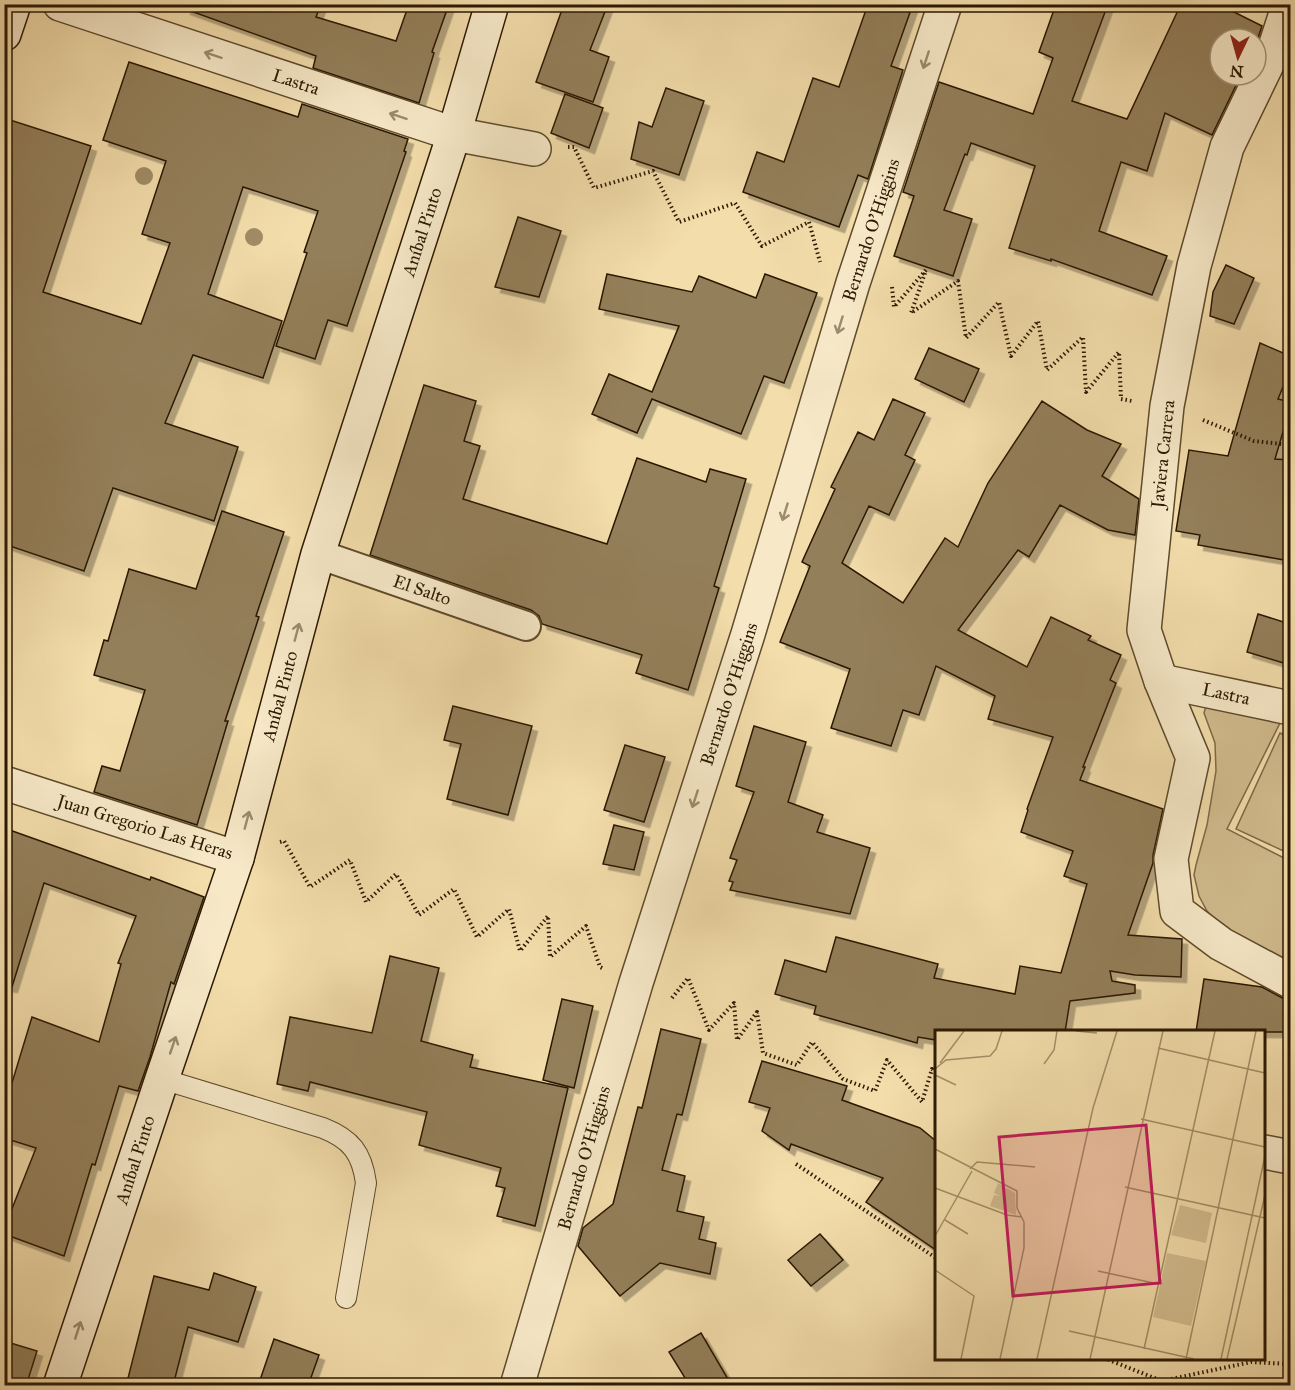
<svg xmlns="http://www.w3.org/2000/svg" width="1295" height="1390" font-family="'IM FELL Great Primer',serif">
	<style>
		.green { fill: #d1bc8e; stroke: #7e6a48; stroke-width: 1.5 }
		.building { fill: #937f5a; stroke: #2b1902; stroke-width: 1.5; filter: url(#shadow) }
		.lines { fill: none; stroke-linecap: round; stroke-linejoin: round }
		.service-casing { stroke: #5d4a2c; stroke-width: 22 }
		.pedestrian-casing { stroke: #5d4a2c; stroke-width: 32 }
		.minor-casing { stroke: #5d4a2c; stroke-width: 36 }
		.secondary-casing { stroke: #2b1902; stroke-width: 36 }
		.path { stroke: #2b1902; stroke-width: 4; stroke-dasharray: 1.5 3; stroke-linecap: butt }
		.service { stroke: #f7e9c8; stroke-width: 20 }
		.pedestrian { stroke: #f7e9c8; stroke-width: 28 }
		.minor { stroke: #f7e9c8; stroke-width: 33 }
		.secondary { stroke: #f7e9c8; stroke-width: 33 }
		.tree { fill: #a08c65 }
		.oneway { stroke: #9b8b6f }
		.labels { text-anchor: middle; stroke-width: 5; stroke-linejoin: round; paint-order: stroke }
		.street-label { font-size: 18px; fill: #2b1902; stroke: #f7e9c8 }
		.inset-road { fill: none; stroke: #a38f67; stroke-width: 1.5 }
		.view { fill: #c2185b; fill-opacity: 0.15; stroke: #c2185b; stroke-width: 3 }
		.inset-edge { fill: none; stroke: #2b1902; stroke-width: 3 }
	</style>
	<defs>
		<filter id="shadow"><feDropShadow dx="5.5" dy="5.5" stdDeviation="0" flood-color="#0004"/></filter>
	</defs>
	<rect width="100%" height="100%" fill="#f3ddab"/>
	<filter id="stains"><feTurbulence type="fractalNoise" baseFrequency=".00333" numOctaves="4"/><feColorMatrix values="0 0 0 0 .2 0 0 0 0 .09 0 0 0 0 .02 0 0 0 .5 -.17"/></filter>
	<radialGradient id="worn" r=".72"><stop offset=".6" stop-color="#630" stop-opacity="0"/><stop offset="1" stop-color="#630" stop-opacity=".3"/></radialGradient>
	<g class="green">
		<polygon points="1206,706 1280,723 1227,829 1290,861 1290,963 1220,925 1207,911 1199,896 1194,875 1196,865 1207,825 1216,771 1215,743 1204,713"/>
		<polygon points="1280,733 1290,738 1290,854 1236,829"/>
	</g>
	<g class="building">
		<polygon points="186,4 321,4 316,17 396,41 409,4 449,4 432,52 434,53 419,103 313,68 316,56 185,9"/>
		<polygon points="564,4 608,4 590,50 609,57 593,102 536,82"/>
		<polygon points="868,4 913,4 891,66 903,70 868,179 858,175 839,227 743,192 757,152 784,162 813,78 839,87"/>
		<polygon points="1056,4 1108,4 1072,101 1127,119 1181,4 1218,4 1262,26 1256,44 1256,39 1220,39 1220,75 1241,75 1212,135 1165,113 1147,171 1121,162 1099,231 1167,256 1152,295 1051,259 1051,261 1009,248 1035,166 971,143 967,155 965,154 944,210 972,219 953,276 894,256 914,196 903,192 939,82 1033,114 1053,58 1039,52"/>
		<polygon points="129,62 298,117 302,104 408,139 404,151 406,152 347,326 328,320 315,359 276,346 307,253 304,252 318,211 243,187 208,294 282,321 263,378 193,355 165,423 238,447 214,521 113,488 84,571 4,544 4,118 91,146 43,292 141,324 170,243 142,234 166,161 103,140"/>
		<polygon points="666,88 704,101 679,175 631,159 639,122 652,127"/>
		<polygon points="565,94 603,108 589,148 551,133"/>
		<polygon points="518,217 561,231 539,297 495,287"/>
		<polygon points="1226,265 1254,278 1234,324 1210,316 1213,292"/>
		<polygon points="607,274 692,292 699,276 756,298 765,274 817,293 784,383 764,376 741,434 652,399 637,433 592,414 609,374 652,392 679,326 599,309"/>
		<polygon points="1260,343 1290,356 1290,370 1278,399 1290,402 1290,408 1275,459 1290,460 1290,561 1198,545 1200,535 1176,531 1189,450 1228,456"/>
		<polygon points="929,348 979,369 964,402 915,379"/>
		<polygon points="424,385 476,401 464,441 480,446 463,499 607,544 637,458 706,482 710,469 746,479 714,586 719,588 688,690 636,673 642,655 542,624 539,616 531,610 370,555"/>
		<polygon points="893,399 925,413 905,455 915,460 889,515 869,506 842,563 903,603 945,538 958,547 988,483 1042,401 1087,430 1121,444 1102,476 1139,499 1135,535 1108,530 1060,505 1029,557 1018,550 958,630 1027,667 1051,617 1091,636 1088,640 1121,655 1110,680 1116,683 1083,767 1085,767 1080,780 1163,809 1153,855 1153,863 1128,935 1182,939 1181,977 1135,975 1110,971 1112,981 1135,985 1135,993 1070,1001 1065,1032 936,1032 936,1040 918,1037 917,1043 814,1014 816,1006 775,994 785,960 826,972 836,937 938,964 934,978 1015,994 1020,966 1061,973 1087,884 1064,876 1073,851 1021,832 1028,810 1027,809 1053,737 988,719 995,696 936,666 919,715 903,710 891,746 831,728 850,669 780,642 810,566 802,562 835,489 831,487 858,432 874,440"/>
		<polygon points="222,511 284,532 256,616 259,617 225,721 228,721 197,825 94,792 102,766 120,771 145,690 94,675 104,640 108,641 129,569 196,589"/>
		<polygon points="1258,614 1290,624 1290,665 1247,652"/>
		<polygon points="453,706 532,726 508,815 447,799 461,744 444,740"/>
		<polygon points="754,726 806,742 788,802 823,815 817,832 870,848 850,914 730,890 733,882 729,881 737,860 730,858 754,792 736,786"/>
		<polygon points="625,745 665,757 644,822 604,810"/>
		<polygon points="614,825 644,832 634,870 603,864"/>
		<polygon points="4,828 150,880 151,877 204,897 174,984 171,982 150,1057 138,1091 119,1086 95,1165 92,1164 64,1256 4,1234 4,1229 36,1148 4,1138 4,1109 32,1017 99,1042 121,964 118,963 136,916 44,883 12,987 4,986"/>
		<polygon points="390,956 439,968 421,1041 473,1055 470,1067 568,1088 535,1226 497,1216 505,1188 496,1186 501,1168 419,1145 427,1112 310,1082 308,1091 277,1084 290,1017 372,1033"/>
		<polygon points="1204,979 1262,987 1290,1002 1290,1032 1196,1032"/>
		<polygon points="562,999 593,1006 574,1088 543,1080"/>
		<polygon points="661,1029 701,1039 682,1115 677,1114 662,1170 685,1176 677,1211 704,1217 699,1239 716,1243 710,1274 660,1263 620,1296 578,1246 583,1228 613,1204 638,1107 642,1108"/>
		<polygon points="762,1061 847,1086 842,1100 920,1128 936,1141 936,1250 866,1202 883,1178 791,1144 789,1150 762,1131 770,1108 749,1102"/>
		<polygon points="820,1234 843,1260 811,1286 788,1260"/>
		<polygon points="214,1273 256,1287 238,1342 188,1327 173,1386 126,1386 154,1276 209,1290"/>
		<polygon points="701,1333 732,1386 690,1386 669,1352"/>
		<polygon points="274,1339 319,1355 308,1386 258,1386"/>
		<polygon points="4,1341 37,1351 26,1386 4,1386"/>
	</g>
	<g class="lines">
		<defs>
			<path id="service" d="M162 1079 323 1128C351 1139 362 1153 366 1183L346 1298"/>
			<polyline id="pedestrian" points="318,554 526,626"/>
			<g id="minor">
				<polyline points="60,4 454,134 534,149"/>
				<polyline points="1289,4 1274,50 1227,147 1194,266 1167,406 1144,630 1161,681 1193,758 1171,859 1177,911 1221,944 1290,981"/>
				<polyline points="1161,681 1290,708"/>
				<polyline points="4,783 237,858"/>
				<polyline points="1264,1152 1290,1157"/>
				<polyline points="517,1386 636,983 748,634 853,283 945,4"/>
			</g>
			<g id="secondary">
				<polyline points="4,34 14,4"/>
				<polyline points="60,1386 162,1079 237,858 318,554 454,134 492,4"/>
			</g>
		</defs>
		<use href="#service" class="service-casing"/>
		<use href="#pedestrian" class="pedestrian-casing"/>
		<use href="#minor" class="minor-casing"/>
		<use href="#secondary" class="secondary-casing"/>
		<g class="path">
			<polyline points="568,147 574,147 594,188 653,171 679,222 735,203 762,246 809,222 820,262"/>
			<polyline points="892,287 894,307 926,270 911,313 958,281 966,338 999,302 1011,356 1038,321 1047,370 1083,337 1086,392 1119,352 1121,399 1132,401"/>
			<polyline points="1203,420 1254,441 1290,445"/>
			<polyline points="280,842 284,841 310,887 350,860 366,902 396,874 419,915 454,889 477,937 509,909 520,951 548,916 550,957 586,926 600,967 604,969"/>
			<polyline points="672,998 688,978 709,1030 734,1003 737,1040 757,1012 763,1053 797,1065 812,1042 843,1079 875,1091 887,1060 922,1102 932,1069 936,1073"/>
			<polyline points="796,1164 936,1258"/>
			<polyline points="1104,1358 1162,1381 1251,1362 1290,1364"/>
		</g>
		<use href="#service" class="service"/>
		<use href="#pedestrian" class="pedestrian"/>
		<use href="#minor" class="minor"/>
		<use href="#secondary" class="secondary"/>
	</g>
	<g class="tree">
		<circle cx="144" cy="176" r="9"/>
		<circle cx="254" cy="237" r="9"/>
	</g>
	<defs><path id="oneway-shaft" d="M-6 0H5M1.5-3L5.5 0L1.5 3" fill="none" stroke-width="1.6" stroke-linecap="round" stroke-linejoin="round" transform="scale(1.5)"/></defs>
	<g class="oneway">
		<use href="#oneway-shaft" transform="translate(213 55) rotate(-162)"/>
		<use href="#oneway-shaft" transform="translate(926 60) rotate(108)"/>
		<use href="#oneway-shaft" transform="translate(398 116) rotate(-162)"/>
		<use href="#oneway-shaft" transform="translate(840 325) rotate(107)"/>
		<use href="#oneway-shaft" transform="translate(785 512) rotate(107)"/>
		<use href="#oneway-shaft" transform="translate(297 632) rotate(-75)"/>
		<use href="#oneway-shaft" transform="translate(695 799) rotate(108)"/>
		<use href="#oneway-shaft" transform="translate(247 820) rotate(-75)"/>
		<use href="#oneway-shaft" transform="translate(173 1045) rotate(-71)"/>
		<use href="#oneway-shaft" transform="translate(78 1330) rotate(-72)"/>
	</g>
	<g class="labels">
		<g class="street-label">
			<text transform="translate(296 82) rotate(18)" y="6">Lastra</text>
			<text transform="translate(871 230) rotate(-72)" y="6">Bernardo O'Higgins</text>
			<text transform="translate(422 232) rotate(-72)" y="6">Aníbal Pinto</text>
			<text transform="translate(1163 454) rotate(-84)" y="6">Javiera Carrera</text>
			<text transform="translate(422 590) rotate(19)" y="6">El Salto</text>
			<text transform="translate(729 694) rotate(-72)" y="6">Bernardo O'Higgins</text>
			<text transform="translate(1226 694) rotate(12)" y="6">Lastra</text>
			<text transform="translate(280 696) rotate(-75)" y="6">Aníbal Pinto</text>
			<text transform="translate(145 827) rotate(17)" y="6">Juan Gregorio Las Heras</text>
			<text transform="translate(584 1158) rotate(-74)" y="6">Bernardo O'Higgins</text>
			<text transform="translate(135 1160) rotate(-72)" y="6">Aníbal Pinto</text>
		</g>
	</g>
	<g transform="translate(935 1030)">
		<rect width="330" height="330" fill="#f3ddab"/>
		<path d="M63 153 80 163 81 185 55 176 59 165 66 166 59 163ZM245 175 277 183 271 213 236 205ZM232 223 271 231 256 296 218 287Z" fill="#d1bc8e"/>
		<path class="inset-road" d="M141 1 162 3M223 18 330 43M5 33 29 1M109 34 119 20 122 1M0 39 11 30 55 26 61 19 67 1M0 45 21 55M206 89 330 117M0 119 82 161V178L89 192V218L65 329M35 139 42 132 100 137M190 157 330 188M0 158 72 185 87 187M10 190 33 204M0 206 37 141M0 240 39 266 26 329M163 241 223 254M134 301 259 329M209 319 280 1M102 329 158 78 182 1M155 329 228 1M251 329 321 1M286 329 330 126M292 329 330 165"/>
		<path class="view" d="M211 95 225 253 78 266 64 107Z"/>
		<rect width="330" height="330" class="inset-edge"/>
	</g>
	<rect width="1295" height="1390" fill="none" stroke="#f3ddab" stroke-width="24"/>
	<rect x="6" y="6" width="1283" height="1378" fill="none" stroke="#2b1902" stroke-width="3"/>
	<rect x="12" y="12" width="1271" height="1366" fill="none" stroke="#2b1902" stroke-width="1.5"/>
	<g transform="translate(1238 57) rotate(185)"><circle r="28" fill="#f7e9c8" stroke="#a59679" stroke-width="1.5"/>
	<path d="M0-4.5L10 22L0 15L-10 22Z" fill="#8f2418"/>
	<text y="-9" font-size="16" font-weight="bold" text-anchor="middle" fill="#2b1902">N</text>
	</g>
	<rect width="100%" height="100%" filter="url(#stains)"/>
	<rect width="100%" height="100%" fill="url(#worn)"/>
</svg>
